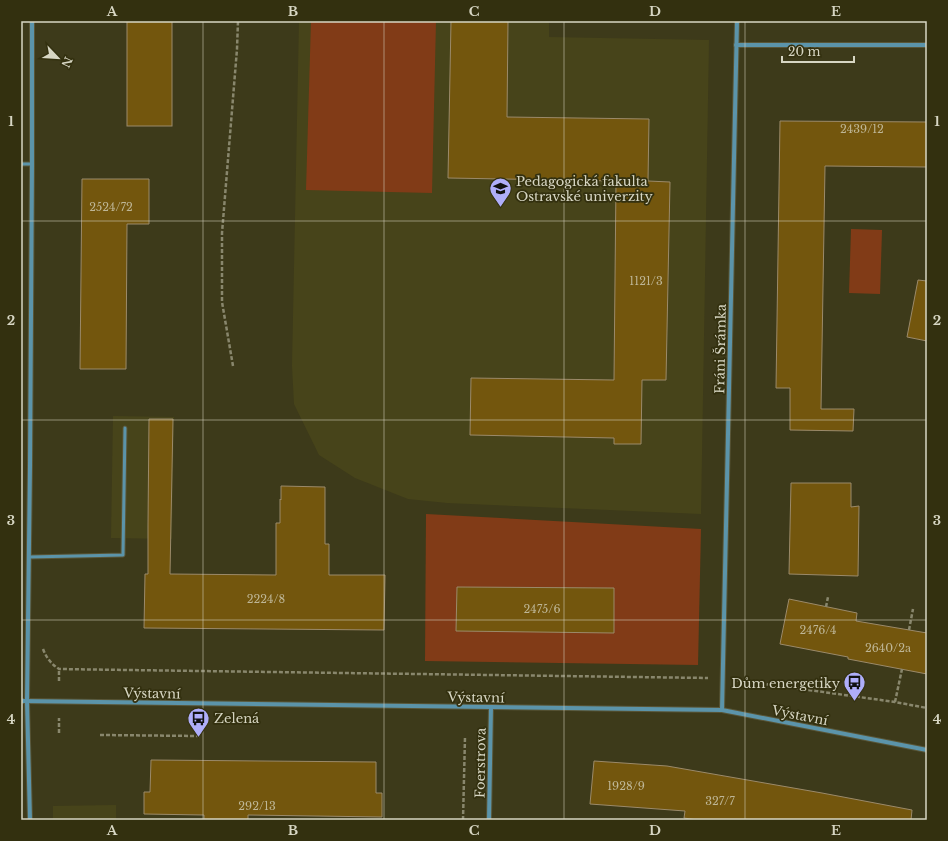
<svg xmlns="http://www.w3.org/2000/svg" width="948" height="841" font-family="'Libre Baskerville',serif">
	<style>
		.built { fill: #47441a }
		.green { fill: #813b17 }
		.building { fill: #73560d; stroke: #9b8a6a }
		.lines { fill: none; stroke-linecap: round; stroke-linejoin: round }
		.lane-casing { stroke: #595638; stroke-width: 5 }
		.street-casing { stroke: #595638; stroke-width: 6 }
		.path { stroke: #89876d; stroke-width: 2.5; stroke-dasharray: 4 2; stroke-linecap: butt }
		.lane { stroke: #5b94aa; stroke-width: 3 }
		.street { stroke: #5b94aa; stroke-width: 4 }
		.grid { fill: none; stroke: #d7d6c3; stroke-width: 1; stroke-opacity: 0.55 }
		.labels { text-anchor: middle; stroke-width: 3.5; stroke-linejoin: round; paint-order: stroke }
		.number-label { font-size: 11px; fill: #beb696 }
		.poi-label { font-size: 13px; fill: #d7d6c3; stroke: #33300f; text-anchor: start }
		.street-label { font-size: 13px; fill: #d7d6c3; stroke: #33300f }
		.neatline { fill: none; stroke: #d7d6c3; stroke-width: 1.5 }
		.grid-label { font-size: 13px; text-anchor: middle; font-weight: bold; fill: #d7d6c3 }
	</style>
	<rect width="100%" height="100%" fill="#3d3a1a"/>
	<g class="built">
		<polygon points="299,21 549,21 549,37 709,40 701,514 447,503 408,499 355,478 319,455 294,404 292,366"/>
		<polygon points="113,416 174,417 172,539 111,538"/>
		<polygon points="116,805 116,820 53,820 53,806"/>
	</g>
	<g class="green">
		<polygon points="311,21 436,21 432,193 306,190"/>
		<polygon points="851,229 882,230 880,294 849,293"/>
		<polygon points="426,514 701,529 698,665 425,661"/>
	</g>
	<g class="building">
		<rect x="127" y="21" width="45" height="105"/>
		<polygon points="451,21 508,21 507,117 649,119 648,181 670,182 666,380 642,380 641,444 614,444 614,438 470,435 471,378 614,380 616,181 448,178"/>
		<polygon points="780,121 927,122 927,167 825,166 821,409 854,409 853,431 790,430 790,388 776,388"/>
		<polygon points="82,179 149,179 149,224 127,224 126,369 80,369"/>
		<polygon points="918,280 927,281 927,341 907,337"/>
		<polygon points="149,419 173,419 170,574 276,575 276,523 280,523 280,499 281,500 281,486 325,487 325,544 329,544 329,575 385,575 384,630 144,628 145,574 148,574 148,526"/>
		<polygon points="791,483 851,483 851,507 859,506 858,576 789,574"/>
		<polygon points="457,587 614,588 614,633 456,631"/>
		<polygon points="789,599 857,613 856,621 927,633 927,674 848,659 848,657 780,644"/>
		<polygon points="151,760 376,762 376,793 382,793 382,817 248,815 248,820 204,820 204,815 144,814 144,792 150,792"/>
		<polygon points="594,761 667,766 822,793 912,810 911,820 697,820 684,818 685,811 590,804"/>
	</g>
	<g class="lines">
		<defs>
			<g id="lane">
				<polyline points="21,164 32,164"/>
				<polyline points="29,557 123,555 125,428"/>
			</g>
			<g id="street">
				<polyline points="736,45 927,45"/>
				<polyline points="21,701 722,710 927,750"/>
				<polyline points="722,710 737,21"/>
				<polyline points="30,820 27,701 30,466 32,164 32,21"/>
				<polyline points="489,820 491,707"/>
			</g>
		</defs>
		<use href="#lane" class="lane-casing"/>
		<use href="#street" class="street-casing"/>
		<g class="path">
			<polyline points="233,366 222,302 222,233 237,49 238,21"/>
			<polyline points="826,607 828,597"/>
			<polyline points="909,630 913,609"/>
			<path d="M43 649C46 657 51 664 59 669L128 670 708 678"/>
			<polyline points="737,680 895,702 927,708"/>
			<polyline points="59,681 59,669"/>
			<polyline points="895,702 902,669"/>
			<polyline points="59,733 59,718"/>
			<polyline points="100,735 200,736"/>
			<polyline points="463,820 465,737"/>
		</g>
		<use href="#lane" class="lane"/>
		<use href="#street" class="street"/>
	</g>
	<path class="grid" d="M203 21V820M384 21V820M564 21V820M745 21V820M21 221H927M21 420H927M21 620H927"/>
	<defs>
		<symbol id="university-pin" viewBox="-11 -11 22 30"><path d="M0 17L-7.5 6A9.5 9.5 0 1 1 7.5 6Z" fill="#afaefa" stroke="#33300f"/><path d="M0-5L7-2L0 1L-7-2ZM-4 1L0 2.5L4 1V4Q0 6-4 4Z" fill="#111"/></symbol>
		<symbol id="bus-pin" viewBox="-11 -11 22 30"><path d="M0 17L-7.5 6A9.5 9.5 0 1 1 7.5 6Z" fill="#afaefa" stroke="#33300f"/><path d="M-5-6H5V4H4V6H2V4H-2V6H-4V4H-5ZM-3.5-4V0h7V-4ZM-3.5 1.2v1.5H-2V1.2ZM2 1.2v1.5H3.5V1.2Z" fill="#111"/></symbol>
	</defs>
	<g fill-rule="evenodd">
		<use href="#university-pin" x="488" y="176" width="25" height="34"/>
		<use href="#bus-pin" x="842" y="670" width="25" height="34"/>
		<use href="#bus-pin" x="186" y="706" width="25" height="34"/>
	</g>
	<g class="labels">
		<g class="number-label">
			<text x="862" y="133">2439/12</text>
			<text x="111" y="211">2524/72</text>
			<text x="646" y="285">1121/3</text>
			<text x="266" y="603">2224/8</text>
			<text x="542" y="613">2475/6</text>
			<text x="818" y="634">2476/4</text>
			<text x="888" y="652">2640/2a</text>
			<text x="626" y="790">1928/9</text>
			<text x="720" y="805">327/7</text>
			<text x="257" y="810">292/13</text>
		</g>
		<g class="poi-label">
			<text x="516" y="186">Pedagogická fakulta<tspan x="516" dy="15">Ostravské univerzity</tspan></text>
			<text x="840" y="688" text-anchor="end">Dům energetiky</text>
			<text x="214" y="723">Zelená</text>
		</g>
		<g class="street-label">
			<text transform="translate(720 349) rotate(-89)" y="5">Fráni Šrámka</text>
			<text transform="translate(152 693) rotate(1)" y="5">Výstavní</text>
			<text transform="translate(476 697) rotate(1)" y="5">Výstavní</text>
			<text transform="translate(800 715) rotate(11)" y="5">Výstavní</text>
			<text transform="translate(480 763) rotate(-89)" y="5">Foerstrova</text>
		</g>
	</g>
	<rect width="948" height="841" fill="none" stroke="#33300f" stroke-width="44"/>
	<g transform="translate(58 58) rotate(115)" stroke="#33300f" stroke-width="3" paint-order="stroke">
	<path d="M0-3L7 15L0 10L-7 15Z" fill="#d7d6c3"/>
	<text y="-6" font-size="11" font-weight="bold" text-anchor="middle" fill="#d7d6c3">N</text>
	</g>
	<path d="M782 56v6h72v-6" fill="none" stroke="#d7d6c3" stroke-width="2"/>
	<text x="788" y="56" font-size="12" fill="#d7d6c3" stroke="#33300f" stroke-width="3" paint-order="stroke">20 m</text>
	<rect x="22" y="22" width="904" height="797" class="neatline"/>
	<g class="grid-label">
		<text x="112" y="16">A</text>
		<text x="293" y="16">B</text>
		<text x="474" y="16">C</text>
		<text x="655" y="16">D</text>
		<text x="836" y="16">E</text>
		<text x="11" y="126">1</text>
		<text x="937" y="126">1</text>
		<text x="11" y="325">2</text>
		<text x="937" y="325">2</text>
		<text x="11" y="525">3</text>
		<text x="937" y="525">3</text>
		<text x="11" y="724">4</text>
		<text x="937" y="724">4</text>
		<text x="112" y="835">A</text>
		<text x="293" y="835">B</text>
		<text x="474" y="835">C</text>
		<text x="655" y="835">D</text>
		<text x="836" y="835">E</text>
	</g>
</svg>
